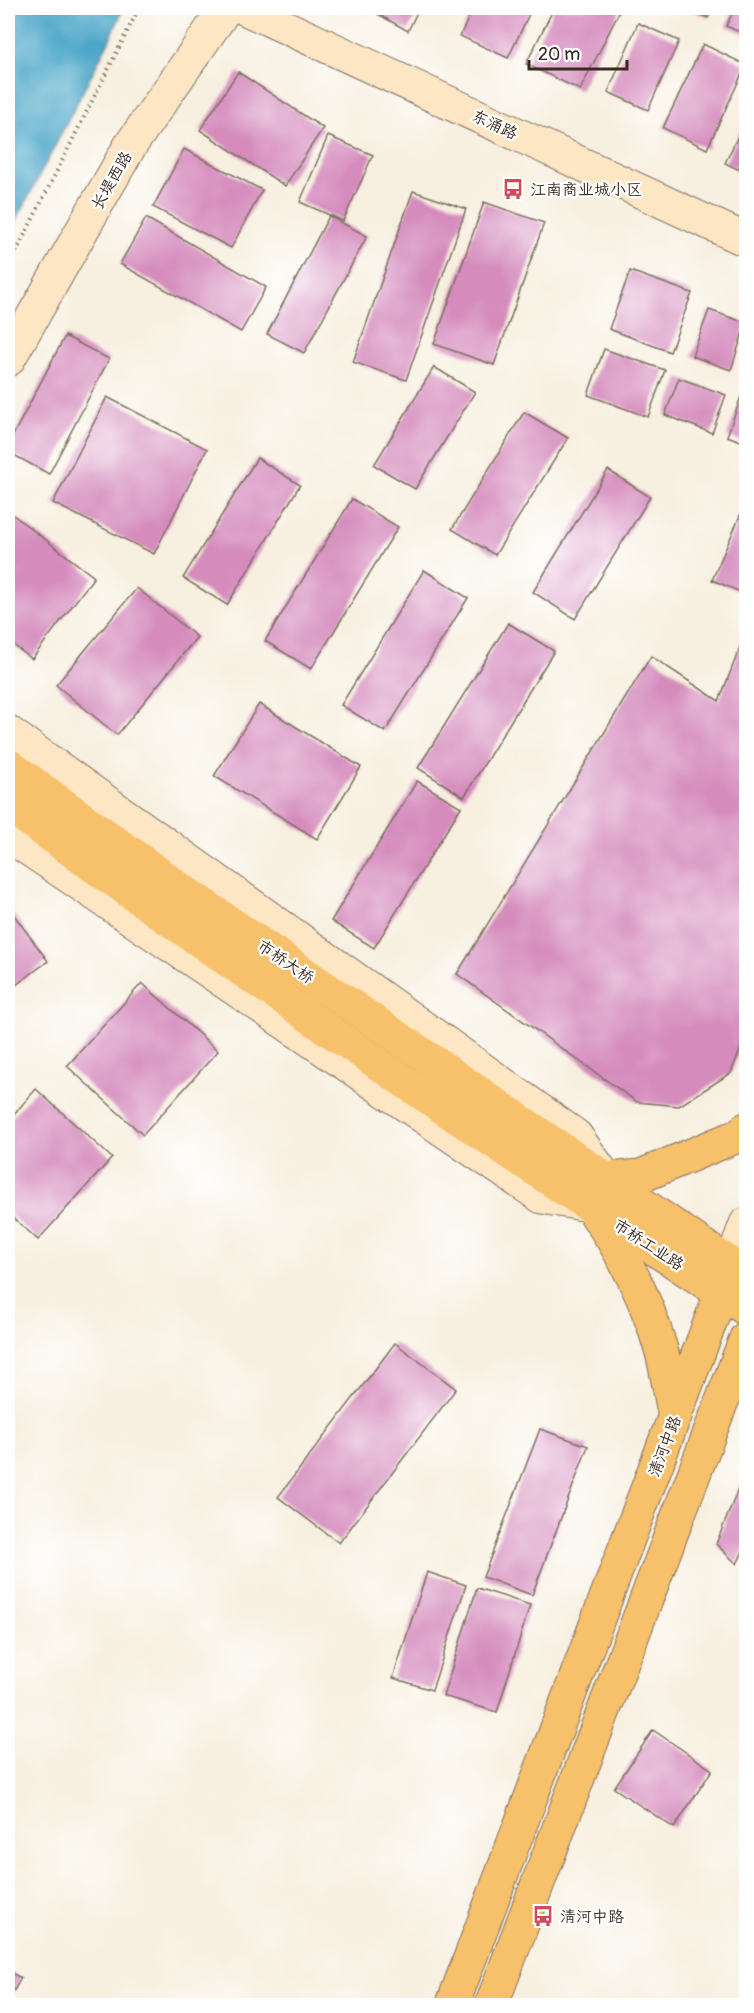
<svg xmlns="http://www.w3.org/2000/svg" width="754" height="2013" font-family="Pangolin,'LXGW WenKai TC',sans-serif">
	<style>
		.water { fill: #49a5c8; stroke: #426873; stroke-width: 1.5 }
		.building { fill: #d58cbd }
		.lines { fill: none; stroke-linecap: round; stroke-linejoin: round }
		.secondary-casing { stroke: #7d6f62; stroke-width: 35 }
		.primary-casing { stroke: #7d6f62; stroke-width: 35 }
		.path { stroke: #7d6f62; stroke-width: 4; stroke-dasharray: 1.5 4.5; stroke-linecap: butt }
		.secondary { stroke: #fce6c4; stroke-width: 33 }
		.primary { stroke: #f7c06b; stroke-width: 33 }
		.labels { text-anchor: middle; stroke-width: 4.5; stroke-linejoin: round; paint-order: stroke }
		.street-label { font-size: 16px; fill: #3b2a1e; stroke: #fff }
		.poi-label { font-size: 16px; fill: #3b2a1e; stroke: #fff; text-anchor: start }
	</style>
	<rect width="100%" height="100%" fill="#fff"/>
	<filter id="ink" filterUnits="userSpaceOnUse"><feTurbulence type="fractalNoise" baseFrequency=".0167" numOctaves="2"/><feDisplacementMap in="SourceGraphic" scale="12" xChannelSelector="R" yChannelSelector="G"/><feConvolveMatrix kernelMatrix="1 2 1 2 8 2 1 2 1" color-interpolation-filters="sRGB"/></filter>
	<filter id="wash" filterUnits="userSpaceOnUse"><feTurbulence type="fractalNoise" baseFrequency=".008" numOctaves="4" result="noise"/><feDisplacementMap in="SourceGraphic" scale="24" xChannelSelector="R" yChannelSelector="G"/><feGaussianBlur stdDeviation="1.35" result="paint"/><feColorMatrix in="noise" values="0 0 0 0 0 0 0 0 0 0 0 0 0 0 0 0 0 1.4 0 .05"/><feComposite in="paint" operator="in"/></filter>
	<g filter="url(#wash)">
		<rect width="100%" height="100%" fill="#f7efdf"/>
		<polygon class="water" points="8,8 124,8 109,41 8,237"/>
		<g id="blocks">
			<g class="building">
				<polygon points="367,8 419,8 408,31"/>
				<polygon points="473,8 532,8 508,58 460,36"/>
				<polygon points="554,8 621,8 580,90 526,64"/>
				<polygon points="687,8 713,8 708,18"/>
				<polygon points="735,8 746,8 746,35 726,26"/>
				<polygon points="638,23 679,41 648,110 608,92"/>
				<polygon points="703,44 746,65 707,149 663,128"/>
				<polygon points="238,72 323,128 285,186 200,130"/>
				<polygon points="746,120 746,173 725,163"/>
				<polygon points="328,136 373,155 343,221 300,202"/>
				<polygon points="184,149 262,190 231,248 153,207"/>
				<polygon points="413,191 466,209 406,380 353,362"/>
				<polygon points="484,202 544,223 494,365 434,344"/>
				<polygon points="329,216 367,236 304,353 267,334"/>
				<polygon points="146,218 266,287 241,332 120,264"/>
				<polygon points="630,271 692,293 670,352 609,329"/>
				<polygon points="709,310 746,323 731,370 692,356"/>
				<polygon points="65,336 109,359 49,474 8,452 8,445"/>
				<polygon points="604,349 665,370 648,417 588,395"/>
				<polygon points="434,367 475,392 415,489 374,465"/>
				<polygon points="679,378 726,395 712,433 665,415"/>
				<polygon points="742,394 746,395 746,443 727,436"/>
				<polygon points="107,397 207,449 154,554 53,503"/>
				<polygon points="524,412 568,438 495,555 452,529"/>
				<polygon points="257,458 300,485 227,605 183,578"/>
				<polygon points="608,470 650,497 575,619 533,592"/>
				<polygon points="352,499 398,527 311,669 265,641"/>
				<polygon points="746,502 746,584 743,593 712,580"/>
				<polygon points="8,511 94,577 32,659 8,641"/>
				<polygon points="424,570 468,598 385,732 341,705"/>
				<polygon points="137,588 197,637 117,735 56,685"/>
				<polygon points="508,623 554,651 464,797 418,768"/>
				<polygon points="746,632 746,1035 731,1073 679,1106 637,1102 457,974 651,656 719,701"/>
				<polygon points="259,704 361,767 317,839 214,776"/>
				<polygon points="417,781 461,807 374,948 331,921"/>
				<polygon points="8,907 48,961 8,991"/>
				<polygon points="142,983 218,1051 143,1135 67,1066"/>
				<polygon points="36,1089 112,1158 38,1240 8,1213 8,1121"/>
				<polygon points="395,1343 456,1389 339,1543 278,1497"/>
				<polygon points="540,1429 588,1446 532,1595 483,1577"/>
				<polygon points="746,1470 746,1545 737,1564 716,1544"/>
				<polygon points="427,1572 466,1585 432,1690 393,1678"/>
				<polygon points="477,1588 530,1605 497,1712 443,1696"/>
				<polygon points="653,1730 712,1770 674,1828 614,1788"/>
				<polygon points="8,1971 21,1978 8,2001"/>
			</g>
		</g>
	</g>
	<g filter="url(#ink)">
		<use href="#blocks" fill-opacity="0" stroke="#7d6f62" stroke-width="1.5"/>
		<g class="lines">
			<defs>
				<g id="secondary">
					<polyline points="244,8 746,240"/>
					<polyline points="8,360 130,146 226,8"/>
					<polyline points="8,732 576,1136 606,1178"/>
					<polyline points="8,835 542,1197 588,1205"/>
					<polyline points="731,1265 746,1224"/>
				</g>
				<g id="primary">
					<polyline points="8,765 179,888 746,1275"/>
					<path d="M8 805C250 979 497 1146 746 1309"/>
					<polyline points="607,1179 641,1176 742,1134 746,1129"/>
					<path d="M595 1213C624 1254 647 1301 661 1349 667 1371 670 1394 675 1417"/>
					<polyline points="452,2006 729,1272"/>
					<polyline points="491,2006 746,1338"/>
				</g>
			</defs>
			<use href="#secondary" class="secondary-casing"/>
			<use href="#primary" class="primary-casing"/>
			<polyline class="path" points="8,268 139,8"/>
			<use href="#secondary" class="secondary"/>
			<use href="#primary" class="primary"/>
		</g>
	</g>
	<defs>
		<symbol id="bus-bare" viewBox="-9 -9 18 18"><path d="M-5-6H5V4H4V6H2V4H-2V6H-4V4H-5ZM-3.5-4V0h7V-4ZM-3.5 1.2v1.5H-2V1.2ZM2 1.2v1.5H3.5V1.2Z" fill="#d1495b" stroke="#fff" stroke-width="2.5" paint-order="stroke"/></symbol>
	</defs>
	<g fill-rule="evenodd">
		<use href="#bus-bare" x="498" y="174" width="30" height="30"/>
		<use href="#bus-bare" x="528" y="1901" width="30" height="30"/>
	</g>
	<g class="labels">
		<g class="street-label">
			<text transform="translate(495 124) rotate(25)" y="6">东涌路</text>
			<text transform="translate(111 180) rotate(-60)" y="6">长堤西路</text>
			<text transform="translate(286 961) rotate(34)" y="6">市桥大桥</text>
			<text transform="translate(649 1244) rotate(33)" y="6">市桥工业路</text>
			<text transform="translate(664 1446) rotate(-69)" y="6">清河中路</text>
		</g>
		<g class="poi-label">
			<text x="530" y="195">江南商业城小区</text>
			<text x="560" y="1922">清河中路</text>
		</g>
	</g>
	<rect width="754" height="2013" fill="none" stroke="#fff" stroke-width="30"/>
	<path d="M529 60v9h98v-9" fill="none" stroke="#3b2a1e" stroke-width="3"/>
	<text x="538" y="60" font-size="18" fill="#3b2a1e" stroke="#ffffff" stroke-width="4.5" paint-order="stroke">20 m</text>
</svg>
